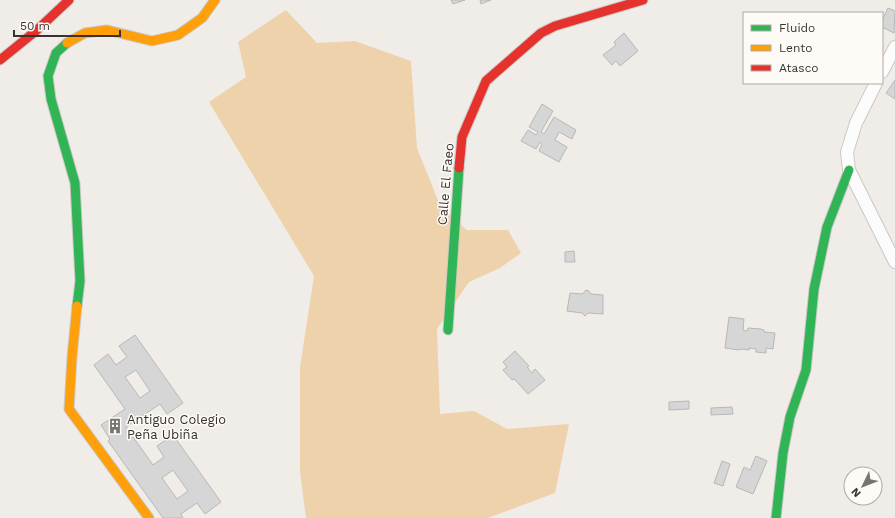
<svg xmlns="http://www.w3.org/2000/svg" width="895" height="518" font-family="'Work Sans',sans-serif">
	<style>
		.green { fill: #edd2ac }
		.building { fill: #d7d6d6; stroke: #b8b8b8; fill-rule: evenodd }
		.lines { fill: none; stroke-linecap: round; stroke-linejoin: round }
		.street-casing { stroke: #cbc8c5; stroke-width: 14 }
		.fast-casing { stroke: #cbc8c5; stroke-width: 11 }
		.slow-casing { stroke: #cbc8c5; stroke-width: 11 }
		.jam-casing { stroke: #cbc8c5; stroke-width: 11 }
		.street { stroke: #fdfcfc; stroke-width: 12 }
		.fast { stroke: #30b455; stroke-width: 9 }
		.slow { stroke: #ff9f0a; stroke-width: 9 }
		.jam { stroke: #e5322d; stroke-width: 9 }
		.labels { text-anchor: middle; stroke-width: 3; stroke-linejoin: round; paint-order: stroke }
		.street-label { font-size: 13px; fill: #363330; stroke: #fefaf5 }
		.poi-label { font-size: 13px; fill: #363330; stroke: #fefaf5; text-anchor: start }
	</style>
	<rect width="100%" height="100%" fill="#f0ece8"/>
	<polygon class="green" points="286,10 317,43 355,41 411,61 417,148 441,208 467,230 508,230 521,253 500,268 469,282 437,329 440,414 474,411 507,429 569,424 555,493 488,518 306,518 300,472 300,367 314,276 209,102 246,77 238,42"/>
	<g class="building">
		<polygon points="451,0 465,0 453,4"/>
		<polygon points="480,0 491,0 481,4"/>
		<polygon points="888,8 895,11 894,33 882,27 882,20"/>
		<polygon points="624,33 638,51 620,66 616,61 612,65 603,55 616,45 614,42"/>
		<polygon points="895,80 895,99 886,93"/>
		<polygon points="542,104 553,111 541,132 544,134 554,117 576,130 572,139 559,132 555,140 567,147 559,162 539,151 542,144 540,142 536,149 521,141 528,130 536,135 538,132 529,127"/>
		<polygon points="574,251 575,262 565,262 565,252"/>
		<polygon points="586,290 589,291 591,294 603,295 603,314 588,313 585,316 582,313 567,311 570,293 582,294"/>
		<polygon points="729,317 744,319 743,330 747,331 748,328 761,329 764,330 764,332 775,333 773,349 766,348 766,353 756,352 756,349 749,348 749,350 739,349 739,350 725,348"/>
		<path d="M135 335 183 403 167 414 160 404 126 427 153 465 164 457 157 446 173 435 221 502 205 514 197 503 181 514 183 518H163L108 441 110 439 101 425 125 409 94 365 108 354 116 365 127 357 119 346ZM136 370 150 391 140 398 125 377ZM173 470 188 491 177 499 162 478Z"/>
		<polygon points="515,351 529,366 527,367 532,373 535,369 545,380 528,394 519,384 514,379 512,380 503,370 507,367 503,362"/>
		<polygon points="689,401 689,409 669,410 669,402"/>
		<polygon points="732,407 733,414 711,415 711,408"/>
		<polygon points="756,456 767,461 753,494 736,487 744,467 750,470"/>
		<polygon points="722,461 730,464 723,486 714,483"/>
	</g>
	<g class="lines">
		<defs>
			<g id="street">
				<polyline points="882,72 895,47"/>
				<polyline points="876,83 856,123 847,152 849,170 895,262"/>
			</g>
			<g id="fast">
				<polyline points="67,43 56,53 48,76 51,99 75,183 80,281 77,306"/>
				<polyline points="448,330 459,168"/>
				<polyline points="776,518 783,453 790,417 806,370 814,289 827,227 849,170"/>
			</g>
			<g id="slow">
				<polyline points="67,43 85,33 107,30 152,41 178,35 202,18 215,0"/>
				<polyline points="77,306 72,357 69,409 149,518"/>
			</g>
			<g id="jam">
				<polyline points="0,60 37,30 69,0"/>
				<polyline points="459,168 462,137 486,81 541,33 555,26 643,0"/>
			</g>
		</defs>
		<use href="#street" class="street-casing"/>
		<use href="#fast" class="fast-casing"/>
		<use href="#slow" class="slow-casing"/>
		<use href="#jam" class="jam-casing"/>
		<use href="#street" class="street"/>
		<use href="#fast" class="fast"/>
		<use href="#slow" class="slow"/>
		<use href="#jam" class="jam"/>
	</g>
	<defs>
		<symbol id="building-bare" viewBox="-9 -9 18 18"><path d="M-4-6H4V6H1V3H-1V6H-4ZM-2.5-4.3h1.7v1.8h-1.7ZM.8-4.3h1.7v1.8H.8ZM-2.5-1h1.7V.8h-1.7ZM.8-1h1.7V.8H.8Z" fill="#777470" stroke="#fefaf5" stroke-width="2.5" paint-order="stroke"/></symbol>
	</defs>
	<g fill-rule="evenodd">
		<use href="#building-bare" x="104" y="415" width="22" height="22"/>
	</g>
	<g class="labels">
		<g class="street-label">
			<text transform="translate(445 184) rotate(-85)" y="5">Calle El Faeo</text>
		</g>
		<g class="poi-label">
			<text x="127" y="424">Antiguo Colegio<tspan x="127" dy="15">Peña Ubiña</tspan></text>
		</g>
	</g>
	<rect x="743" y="12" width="140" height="72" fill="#fefaf5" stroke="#aeaaa6"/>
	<rect x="751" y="25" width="20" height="6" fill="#30b455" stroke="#aeaaa6"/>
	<text x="779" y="32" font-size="12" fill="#363330">Fluido</text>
	<rect x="751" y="45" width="20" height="6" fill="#ff9f0a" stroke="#aeaaa6"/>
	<text x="779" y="52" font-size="12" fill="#363330">Lento</text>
	<rect x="751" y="65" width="20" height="6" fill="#e5322d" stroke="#aeaaa6"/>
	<text x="779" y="72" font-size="12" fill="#363330">Atasco</text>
	<g transform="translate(863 486) rotate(227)"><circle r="19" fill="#fefaf5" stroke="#aeaaa6"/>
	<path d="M0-3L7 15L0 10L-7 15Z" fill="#777470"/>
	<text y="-6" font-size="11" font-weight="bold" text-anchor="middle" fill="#363330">N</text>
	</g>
	<path d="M14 30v6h106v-6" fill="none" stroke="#363330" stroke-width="2"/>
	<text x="20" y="30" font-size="12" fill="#363330" stroke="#fefaf5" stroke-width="3" paint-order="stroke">50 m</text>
</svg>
